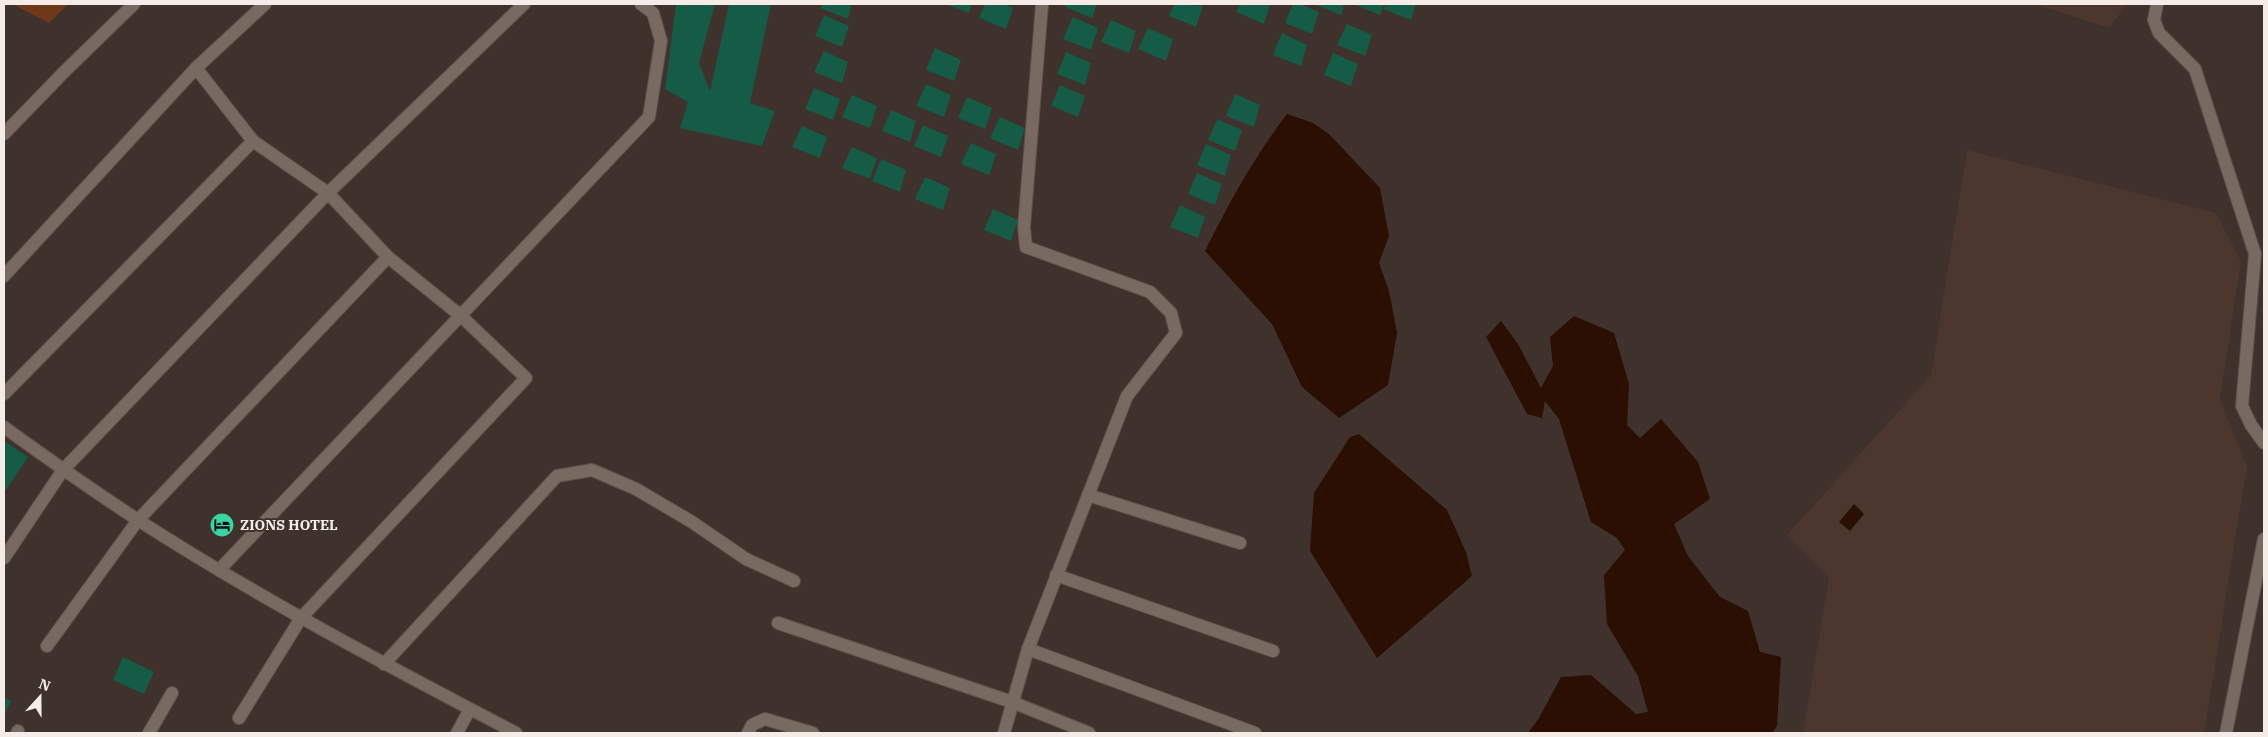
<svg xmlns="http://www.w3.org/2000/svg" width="2268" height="737" font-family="'IBM Plex Serif',serif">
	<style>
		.built { fill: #4b372d }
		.green { fill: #6f381b }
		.water { fill: #2a0f02 }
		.building { fill: #155b45 }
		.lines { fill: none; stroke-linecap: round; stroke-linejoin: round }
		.minor-casing { stroke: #5b504a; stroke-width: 14 }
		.minor { stroke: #786961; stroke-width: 12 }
		.labels { text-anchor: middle; stroke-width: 4; stroke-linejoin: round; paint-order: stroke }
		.poi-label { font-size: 14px; font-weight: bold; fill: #f5ece8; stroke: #3f312b; text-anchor: start }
	</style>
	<rect width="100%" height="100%" fill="#3f312b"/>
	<g class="built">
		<polygon points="2035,4 2127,4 2109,28"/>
		<polygon points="1967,150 2216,213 2241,261 2220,399 2247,466 2204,733 1803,733 1829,577 1787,535 1931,375"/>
	</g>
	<polygon class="green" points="12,4 68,4 49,23"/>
	<g class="water">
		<path d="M1287 114 1313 123 1329 134 1380 188 1389 236 1379 263 1389 291 1397 333 1388 385 1339 418 1302 387 1272 324 1205 251C1229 203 1254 157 1287 114Z"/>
		<polygon points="1574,316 1614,333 1629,384 1627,425 1640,438 1661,419 1698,462 1710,499 1674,524 1688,556 1720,597 1748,611 1760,652 1781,657 1777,726 1772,733 1528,733 1539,718 1561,677 1591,675 1636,714 1648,712 1638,676 1607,624 1604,575 1625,550 1617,538 1591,522 1559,419 1545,401 1542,418 1527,414 1486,337 1501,321 1518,344 1541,388 1553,366 1550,337"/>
		<polygon points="1359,434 1447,510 1466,552 1472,576 1377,658 1310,551 1314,493 1350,437"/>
		<polygon points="1854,504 1864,514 1850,531 1839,522"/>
	</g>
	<g class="building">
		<polygon points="676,4 715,4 699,63 710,91 729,4 771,4 750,103 775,111 762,146 680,128 688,102 665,89"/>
		<polygon points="822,4 852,4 848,19 820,8"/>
		<polygon points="945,4 972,4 969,13"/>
		<polygon points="985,4 1004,4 1013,8 1006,29 979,18"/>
		<polygon points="1066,4 1097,4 1092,18 1065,7"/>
		<polygon points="1174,4 1203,6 1196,27 1169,16"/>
		<polygon points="1240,4 1270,4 1264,24 1236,12"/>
		<polygon points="1293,4 1300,4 1319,12 1312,34 1285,23"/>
		<polygon points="1314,4 1344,4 1341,15"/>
		<polygon points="1353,4 1384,4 1380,15"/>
		<polygon points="1386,4 1416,4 1411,20 1383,9"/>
		<polygon points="824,15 849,26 842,47 815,36"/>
		<polygon points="1073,17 1098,28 1091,50 1063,39"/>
		<polygon points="1111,20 1136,31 1129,53 1101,42"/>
		<polygon points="1347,24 1372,35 1365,56 1337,45"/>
		<polygon points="1148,28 1173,39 1166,61 1138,49"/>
		<polygon points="1282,33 1307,45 1301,66 1273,55"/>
		<polygon points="935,48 961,60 954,81 926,70"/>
		<polygon points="824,51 848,62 842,83 814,72"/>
		<polygon points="1066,52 1091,63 1085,85 1057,74"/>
		<polygon points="1333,53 1358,64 1351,86 1324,75"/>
		<polygon points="926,84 951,95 944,117 916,106"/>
		<polygon points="1060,85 1085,96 1078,117 1051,106"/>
		<polygon points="814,88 840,99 833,120 805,109"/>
		<polygon points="1235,94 1260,105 1254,127 1226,116"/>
		<polygon points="852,95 877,106 870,128 842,117"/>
		<polygon points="967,97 992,108 985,129 958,118"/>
		<polygon points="891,110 916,121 910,142 882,131"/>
		<polygon points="1000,117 1025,128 1018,150 990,138"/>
		<polygon points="1217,119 1242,130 1235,151 1208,140"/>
		<polygon points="923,125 948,136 941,157 914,146"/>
		<polygon points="802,126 827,137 820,158 792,147"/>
		<polygon points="971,143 996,154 989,175 961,164"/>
		<polygon points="1206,144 1231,155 1225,176 1197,165"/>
		<polygon points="852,147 877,158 870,179 842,168"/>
		<polygon points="881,159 906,170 900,192 872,181"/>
		<polygon points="1197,173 1222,184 1215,205 1188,194"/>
		<polygon points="925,177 950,188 943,210 915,199"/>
		<polygon points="1180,205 1205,217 1198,238 1170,227"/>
		<polygon points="993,209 1018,220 1011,241 984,230"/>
		<polygon points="4,441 28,457 4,493"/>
		<polygon points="123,657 154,672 144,694 113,680"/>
		<polygon points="4,697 11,701 4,716"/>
	</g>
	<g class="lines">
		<defs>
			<g id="minor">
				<polyline points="2157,4 2154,20 2159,33 2195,69 2255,254 2242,406 2251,425 2264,443"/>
				<polyline points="196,68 253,141 328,193 388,257 461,316 526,378 301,618 239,718"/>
				<polyline points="4,134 65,71 134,4"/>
				<polyline points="4,276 196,68 265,4"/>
				<polyline points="4,394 253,141"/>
				<path d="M4 427C48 459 92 490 138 520 259 598 388 666 516 733"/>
				<polyline points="1088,495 1240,543"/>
				<polyline points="4,558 63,470 328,193 524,4"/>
				<polyline points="220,569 649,117 661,41 653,13 641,4"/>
				<polyline points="1056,575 1273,651"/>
				<polyline points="778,623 1012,702 1089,733"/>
				<polyline points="47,646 138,520 388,257"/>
				<polyline points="1028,649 1255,733"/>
				<polyline points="384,664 557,476 592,470 636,489 692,522 746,559 794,581"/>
				<polyline points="17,733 18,731"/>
				<polyline points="149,733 172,693"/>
				<polyline points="457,733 470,709"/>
				<polyline points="748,733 752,725 765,719 813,733"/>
				<polyline points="1004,733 1028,649 1127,396 1176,333 1171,313 1150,292 1026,247 1024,227 1042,4"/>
				<polyline points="2226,733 2264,539"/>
			</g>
		</defs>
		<use href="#minor" class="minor-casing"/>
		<use href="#minor" class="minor"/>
	</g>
	<defs>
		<symbol id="hotel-disc" viewBox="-11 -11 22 22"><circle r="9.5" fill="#3ad4a5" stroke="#3f312b"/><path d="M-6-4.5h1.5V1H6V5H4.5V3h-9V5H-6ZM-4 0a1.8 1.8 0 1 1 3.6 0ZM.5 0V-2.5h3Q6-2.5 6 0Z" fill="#111"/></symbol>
	</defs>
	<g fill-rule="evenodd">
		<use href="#hotel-disc" x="208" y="511" width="28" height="28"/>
	</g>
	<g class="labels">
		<g class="poi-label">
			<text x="240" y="530">ZIONS HOTEL</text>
		</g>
	</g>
	<rect width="2268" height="737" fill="none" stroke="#f5ece8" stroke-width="10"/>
	<g transform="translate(40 697) rotate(21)" stroke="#3f312b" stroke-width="4" paint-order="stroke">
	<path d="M0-4L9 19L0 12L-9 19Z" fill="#f5ece8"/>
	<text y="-8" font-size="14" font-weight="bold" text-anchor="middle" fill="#f5ece8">N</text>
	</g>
</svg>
